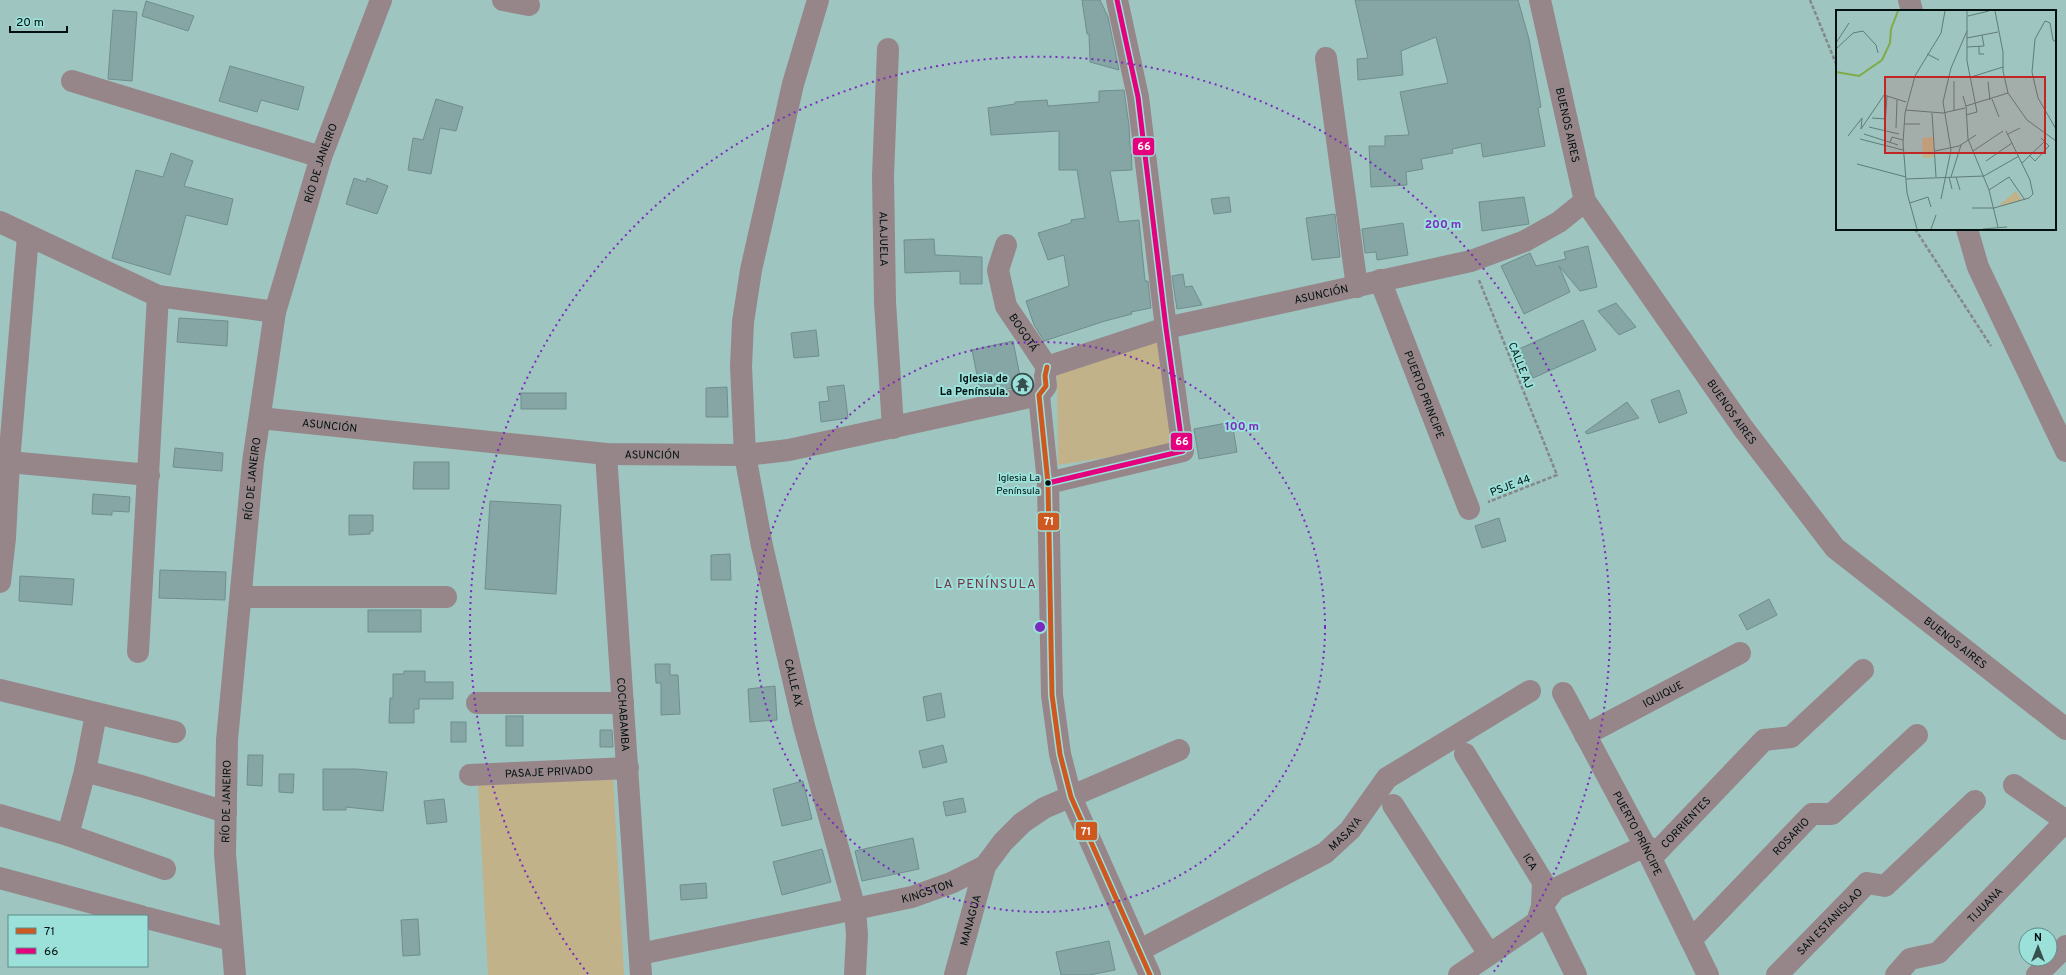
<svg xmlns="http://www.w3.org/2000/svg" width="2066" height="975" font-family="Overpass,sans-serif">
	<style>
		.green { fill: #c2b289 }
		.building { fill: #86a5a5; stroke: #6f8e8d }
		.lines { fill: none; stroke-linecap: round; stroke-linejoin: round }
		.path { stroke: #848888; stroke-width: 2.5; stroke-dasharray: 4 2; stroke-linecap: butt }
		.minor { stroke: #968589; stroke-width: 22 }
		.bus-1-casing { stroke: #9be1da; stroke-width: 8 }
		.bus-2-casing { stroke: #9be1da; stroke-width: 8 }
		.bus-1 { stroke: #ce581f; stroke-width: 5 }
		.bus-2 { stroke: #e5007d; stroke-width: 5 }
		.ring { fill: none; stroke: #7b2cbf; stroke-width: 2; stroke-dasharray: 2 4 }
		.bus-dot { fill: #00100f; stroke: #9be1da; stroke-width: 1.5 }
		.labels { text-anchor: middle; stroke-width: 4; stroke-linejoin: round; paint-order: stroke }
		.bus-label { font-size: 10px; fill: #00100f; stroke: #9be1da; text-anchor: end }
		.street-label { font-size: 11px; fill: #00100f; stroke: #9be1da }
		.poi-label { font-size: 11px; font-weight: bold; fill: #00100f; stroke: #9be1da; text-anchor: end }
		.quarter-label { font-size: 13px; letter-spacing: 1px; fill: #783142; stroke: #9be1da }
		.inset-river { fill: none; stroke: #7fac48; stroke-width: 2 }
		.inset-road { fill: none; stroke: #5f7d79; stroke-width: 1 }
		.view { fill: #c12626; fill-opacity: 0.15; stroke: #c12626; stroke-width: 2 }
		.inset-edge { fill: none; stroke: #00100f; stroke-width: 2 }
		.centre { fill: #7b2cbf; stroke: #9be1da; stroke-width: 2 }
		.ring-label { font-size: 12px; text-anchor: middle; font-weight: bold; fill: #7b2cbf; stroke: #9be1da; stroke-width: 4; stroke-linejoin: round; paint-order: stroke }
		.line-badge { stroke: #9be1da; stroke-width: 1.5 }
		.badge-label { font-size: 11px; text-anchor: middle; font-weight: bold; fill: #fff }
	</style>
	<rect width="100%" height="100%" fill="#9ec5c0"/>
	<g class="green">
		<polygon points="1160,341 1175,447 1058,465 1057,369"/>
		<polygon points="613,776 624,975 488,975 478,783"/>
	</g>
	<g class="building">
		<polygon points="1082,0 1100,0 1108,17 1119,70 1090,62 1089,34 1087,34"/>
		<polygon points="1355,0 1518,0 1529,39 1541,107 1538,108 1545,146 1483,157 1481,143 1452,149 1453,153 1421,159 1423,169 1406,172 1407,185 1371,187 1369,146 1385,146 1385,136 1409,135 1400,92 1448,83 1436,37 1401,51 1403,75 1358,80 1357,59 1368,58"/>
		<polygon points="146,1 194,16 188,31 142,16"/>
		<polygon points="113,10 137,12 132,81 108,79"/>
		<polygon points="230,66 304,87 298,110 261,100 257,112 219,101"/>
		<polygon points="1124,90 1129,126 1130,147 1131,147 1132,170 1110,171 1119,222 1139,220 1145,281 1148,281 1151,308 1131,312 1132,314 1105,321 1044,341 1034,325 1026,301 1069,286 1064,255 1048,260 1038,233 1071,223 1071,220 1085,218 1077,170 1059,170 1059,131 991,135 988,108 1015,104 1015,102 1047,100 1048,106 1099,102 1099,91"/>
		<polygon points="436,99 463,107 456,131 440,128 431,174 408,170 413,138 423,140"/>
		<polygon points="171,153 193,161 184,186 233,199 227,225 186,215 170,275 112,258 136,170 163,177"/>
		<polygon points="354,178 366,182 367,178 388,186 377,214 346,204"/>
		<polygon points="1229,197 1231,212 1214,214 1211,199"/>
		<polygon points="1524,197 1529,224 1482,231 1479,202"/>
		<polygon points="1335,214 1340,257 1312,260 1306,218"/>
		<polygon points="1403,223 1408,255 1377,260 1376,252 1365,253 1362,229"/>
		<polygon points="934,239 935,255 982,257 982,284 960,284 960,271 905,273 904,240"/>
		<polygon points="1588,246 1597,287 1580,291 1559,266 1570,292 1524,314 1501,266 1530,253 1536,266 1566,259 1564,252"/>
		<polygon points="1183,274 1185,287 1192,286 1202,305 1177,309 1172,276"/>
		<polygon points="1616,303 1636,327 1619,335 1598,311"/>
		<polygon points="179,318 228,321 227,346 177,342"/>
		<polygon points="1583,320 1596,350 1533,378 1519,349"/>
		<polygon points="816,330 819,356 794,358 791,333"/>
		<polygon points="1013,341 1022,386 981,395 972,350"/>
		<polygon points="844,385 848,418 821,422 819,402 829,401 827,387"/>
		<polygon points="727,387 728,417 706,417 706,388"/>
		<polygon points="1679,390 1687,413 1659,423 1651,400"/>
		<rect x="521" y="393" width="45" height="16"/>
		<polygon points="1627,402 1639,418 1587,434 1585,432"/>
		<polygon points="1232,422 1237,452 1199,459 1194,429"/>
		<polygon points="175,448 223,453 222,471 173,467"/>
		<polygon points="414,462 449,462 449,489 413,489"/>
		<polygon points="93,494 130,497 129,512 112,511 112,515 92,514"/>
		<polygon points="490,501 561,505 556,594 485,589"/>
		<polygon points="349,515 373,515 373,531 370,531 370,534 349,535"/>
		<polygon points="1499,518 1506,541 1482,548 1475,526"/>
		<polygon points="730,554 731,580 711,580 711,555"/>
		<polygon points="160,570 226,572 225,600 159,598"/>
		<polygon points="20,576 74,579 72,605 19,601"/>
		<polygon points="1769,599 1777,615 1747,630 1739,615"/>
		<rect x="368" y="610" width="53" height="22"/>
		<polygon points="655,664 670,664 670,675 678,675 680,714 661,715 661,683 656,683"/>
		<polygon points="404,671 425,671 425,682 453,682 453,699 419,699 419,709 414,709 414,723 389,723 390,698 393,698 393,674 404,674"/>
		<polygon points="775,686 777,720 750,722 748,689"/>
		<polygon points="941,693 945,717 927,721 923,697"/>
		<rect x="506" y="716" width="17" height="30"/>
		<rect x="451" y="722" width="15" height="20"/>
		<polygon points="600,730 612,730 613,747 600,747"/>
		<polygon points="943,745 947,762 923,768 919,751"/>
		<polygon points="248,755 263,755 262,786 247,785"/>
		<polygon points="323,769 356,769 387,772 383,811 346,807 346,810 323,810"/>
		<polygon points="279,774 294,774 293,793 279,792"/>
		<polygon points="803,781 812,819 782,826 773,789"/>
		<polygon points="963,798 966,812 946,816 943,802"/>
		<polygon points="444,799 447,822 427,824 424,801"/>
		<polygon points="913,838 919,869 862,881 855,851"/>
		<polygon points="822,849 831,882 782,895 773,862"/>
		<polygon points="706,883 707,898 681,900 680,885"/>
		<polygon points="418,919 420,955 403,956 401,920"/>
		<polygon points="1109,941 1115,970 1089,975 1061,975 1056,952"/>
	</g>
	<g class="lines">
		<g class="path">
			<polyline points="1810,0 1837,66"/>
			<polyline points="1915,229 1991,346"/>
			<polyline points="1479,280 1557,475 1488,502"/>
		</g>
		<g class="minor">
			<polyline points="503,0 529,5"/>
			<path id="s1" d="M818 0 793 84 751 270 743 322 741 366 745 455 762 546 804 726 855 909 857 935 855 975"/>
			<path id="s2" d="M1540 0 1585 201 1743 428 1835 548 2066 729"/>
			<polyline points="1909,0 1912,11"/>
			<path id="s3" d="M888 49 883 176 885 302 893 428"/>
			<polyline points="1326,58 1357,287"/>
			<polyline points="72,81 321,157"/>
			<polyline points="0,222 158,296 275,312"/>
			<polyline points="1967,229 1978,267 2066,451"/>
			<path id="s4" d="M1006 245 998 270 1006 306 1047 367"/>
			<path id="s5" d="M1380 280 1469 509"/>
			<polyline points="1047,367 1045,376 1046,386 1039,395 1048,483 1052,695 1060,754 1071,797 1150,975"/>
			<path id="s6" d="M1047 367 1166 328 1471 261 1525 241 1559 222 1585 201"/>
			<path id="s7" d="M260 418 606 454 745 455 789 450 1039 395"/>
			<path id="s8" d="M606 454 641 975"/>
			<polyline points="9,462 149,475"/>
			<polyline points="1048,483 1183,451 1166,328 1138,97 1117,0"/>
			<polyline points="0,582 5,538 9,462 28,236"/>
			<polyline points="241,597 446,597"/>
			<polyline points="138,652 158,296"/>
			<polyline points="0,690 175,732"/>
			<path id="s9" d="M1563 693 1645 846 1708 975"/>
			<polyline points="477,703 623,703"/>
			<path id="s10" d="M1585 735 1740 653"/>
			<path id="s11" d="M1465 754 1543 882 1542 906 1576 975"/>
			<polyline points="85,771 96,714"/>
			<path id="s12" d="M470 775 628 768"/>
			<polyline points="2014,785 2066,821"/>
			<polyline points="1393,805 1489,954"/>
			<polyline points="0,815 68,835 165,869"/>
			<polyline points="68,835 85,771 141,786 226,812"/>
			<polyline points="0,878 141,916"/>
			<polyline points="147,918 232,940"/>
			<path id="s13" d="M1691 940 1812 814H1832L1917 735"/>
			<path id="s14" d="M1140 950 1325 853 1350 830 1387 778 1530 691"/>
			<path id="s15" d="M640 954 912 897 951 883 985 866 1003 842 1022 823 1044 808 1179 750"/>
			<path id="s16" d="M235 975 225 854 227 740 253 462 275 312 321 157 381 0"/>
			<path id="s17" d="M955 975 985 866"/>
			<path id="s18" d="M1459 975 1537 922 1542 906 1555 889 1645 846 1658 851 1764 740 1791 737 1863 670"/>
			<path id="s19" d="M1777 975 1867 883 1885 886 1975 801"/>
			<path id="s20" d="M1896 975 1910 959 1938 953 2066 821"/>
			<polyline points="2037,975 2066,946"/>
		</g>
		<defs>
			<polyline id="bus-1" points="1047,367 1045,376 1046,386 1039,395 1048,483 1052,695 1060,754 1071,797 1150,975"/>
			<polyline id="bus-2" points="1048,483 1183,451 1166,328 1138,97 1117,0"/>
		</defs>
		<use href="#bus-1" class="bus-1-casing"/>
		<use href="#bus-2" class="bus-2-casing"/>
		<use href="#bus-1" class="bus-1"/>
		<use href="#bus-2" class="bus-2"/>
	</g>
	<g class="ring">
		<circle cx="1040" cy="627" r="285"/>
		<path d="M588 974A570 570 0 1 1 1492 974"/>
	</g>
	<defs>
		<symbol id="temple-ring" viewBox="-11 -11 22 22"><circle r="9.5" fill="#9be1da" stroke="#374f4d" stroke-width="1.5"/><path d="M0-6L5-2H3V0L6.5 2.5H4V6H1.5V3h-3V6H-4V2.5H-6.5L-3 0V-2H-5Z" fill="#374f4d"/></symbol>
	</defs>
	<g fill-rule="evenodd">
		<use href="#temple-ring" x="1010" y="372" width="25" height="25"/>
	</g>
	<circle class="bus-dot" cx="1048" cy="483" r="3.5"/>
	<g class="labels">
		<g class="bus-label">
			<text x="1040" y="481">Iglesia La<tspan x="1040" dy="13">Península</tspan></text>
		</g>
		<g class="street-label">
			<text dy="4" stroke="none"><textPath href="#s2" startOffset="128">BUENOS AIRES</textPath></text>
			<text dy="4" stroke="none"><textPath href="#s16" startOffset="822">RÍO DE JANEIRO</textPath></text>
			<text dy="4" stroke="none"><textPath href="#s3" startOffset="190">ALAJUELA</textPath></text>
			<text dy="4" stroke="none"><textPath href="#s6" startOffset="284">ASUNCIÓN</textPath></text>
			<text dy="4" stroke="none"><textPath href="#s4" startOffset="95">BOGOTÁ</textPath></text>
			<text transform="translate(1521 365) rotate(68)" y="4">CALLE AJ</text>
			<text dy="4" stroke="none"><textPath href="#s5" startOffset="123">PUERTO PRINCIPE</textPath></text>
			<text dy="4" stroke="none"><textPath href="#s2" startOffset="463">BUENOS AIRES</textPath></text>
			<text dy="4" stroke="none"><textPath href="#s7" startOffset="70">ASUNCIÓN</textPath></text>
			<text dy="4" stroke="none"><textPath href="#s7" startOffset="394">ASUNCIÓN</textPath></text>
			<text dy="4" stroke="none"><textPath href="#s16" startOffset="498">RÍO DE JANEIRO</textPath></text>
			<text transform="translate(1510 485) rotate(-21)" y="4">PSJE 44</text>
			<text dy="4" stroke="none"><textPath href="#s2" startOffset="787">BUENOS AIRES</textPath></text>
			<text dy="4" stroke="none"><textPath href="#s1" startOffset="697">CALLE AX</textPath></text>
			<text dy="4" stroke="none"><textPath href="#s10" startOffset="88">IQUIQUE</textPath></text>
			<text dy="4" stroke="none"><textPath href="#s8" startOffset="261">COCHABAMBA</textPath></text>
			<text dy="4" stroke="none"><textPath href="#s12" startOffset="79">PASAJE PRIVADO</textPath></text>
			<text dy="4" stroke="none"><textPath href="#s16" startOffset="174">RÍO DE JANEIRO</textPath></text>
			<text dy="4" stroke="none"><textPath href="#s18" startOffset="286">CORRIENTES</textPath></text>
			<text dy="4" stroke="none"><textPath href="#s14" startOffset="237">MASAYA</textPath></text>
			<text dy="4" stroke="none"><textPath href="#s9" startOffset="159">PUERTO PRÍNCIPE</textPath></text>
			<text dy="4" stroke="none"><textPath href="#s13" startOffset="144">ROSARIO</textPath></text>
			<text dy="4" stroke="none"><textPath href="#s11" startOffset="126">ICA</textPath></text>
			<text dy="4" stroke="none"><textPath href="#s15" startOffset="294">KINGSTON</textPath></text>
			<text dy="4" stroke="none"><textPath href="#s20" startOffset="117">TIJUANA</textPath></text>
			<text dy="4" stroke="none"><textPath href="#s17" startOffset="57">MANAGUA</textPath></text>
			<text dy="4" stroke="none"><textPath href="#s19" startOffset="75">SAN ESTANISLAO</textPath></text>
		</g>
		<g class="poi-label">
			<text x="1008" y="382">Iglesia de<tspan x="1008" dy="13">La Península.</tspan></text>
		</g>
		<g class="quarter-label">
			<text x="986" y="588">LA PENÍNSULA</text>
		</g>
	</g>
	<g transform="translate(1836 10)">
		<rect width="220" height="220" fill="#9ec5c0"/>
		<path d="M97 127 98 147 87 148 86 128ZM180 181 186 190 162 196Z" fill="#c2b289"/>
		<path class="inset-river" d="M0 62 23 66 46 50 54 33 55 19 62 1"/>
		<path class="inset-road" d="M159 1 167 42V61L172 83 191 110 220 131M132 6 153 1M131 28 162 22M220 32 217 30 214 13 209 11 199 29 196 62 202 88 220 119M0 33 13 13M143 36V44H148M131 37 148 36 146 25M0 39 17 23 27 21 40 35 42 43M91 44 103 50M135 67 167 57M118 71V101M152 72 154 90M127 86 130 96 132 129 153 180 162 217M156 89 163 107M130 96 172 83M69 100 107 103 129 98M96 103 100 167M130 105 141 102 131 51V1M36 108 50 109M68 114H84M49 115 51 86M33 117 63 124M60 118 61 90M28 124 62 135M172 124 184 118M12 126 26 108 25 119 48 85 70 92M24 129 67 140M54 132 56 127 67 130M99 141 123 136 140 125M137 141 167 121M193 145 199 151 213 136 205 128M150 151 176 133M186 153 209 131M21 154 70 167M113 167 116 179M115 167 125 135M120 167 124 180M70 169 148 166 183 146M153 180 173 167 189 190M105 189 115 140 107 92 115 58 131 21M74 193 92 187 95 197M136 198H158L193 188 197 184 194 170 170 121M81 219 71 183 67 133 69 103 79 66 105 23 109 1M95 219 100 205M147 219 171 217"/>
		<path class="view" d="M49 67H209V143H49Z"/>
		<rect width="220" height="220" class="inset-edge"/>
	</g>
	<circle cx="1040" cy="627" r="6" class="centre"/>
	<g class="ring-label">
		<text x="1443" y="228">200 m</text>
		<text x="1242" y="430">100 m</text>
	</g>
	<g class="line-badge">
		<rect x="1132" y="137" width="23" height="19" rx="4" fill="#e5007d"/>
		<rect x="1170" y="432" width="23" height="19" rx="4" fill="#e5007d"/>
		<rect x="1037" y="512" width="23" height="19" rx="4" fill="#ce581f"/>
		<rect x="1075" y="821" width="23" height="20" rx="4" fill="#ce581f"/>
	</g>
	<g class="badge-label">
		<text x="1144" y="150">66</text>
		<text x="1182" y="445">66</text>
		<text x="1049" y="525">71</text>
		<text x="1086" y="835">71</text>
	</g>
	<rect x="8" y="915" width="140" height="52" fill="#9be1da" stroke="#5d8d89"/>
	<rect x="16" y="928" width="20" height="6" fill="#ce581f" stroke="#5d8d89"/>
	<text x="44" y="935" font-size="12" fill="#00100f">71</text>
	<rect x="16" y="948" width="20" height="6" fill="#e5007d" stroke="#5d8d89"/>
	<text x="44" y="955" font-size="12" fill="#00100f">66</text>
	<g transform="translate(2038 947)"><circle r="19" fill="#9be1da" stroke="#5d8d89"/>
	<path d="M0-3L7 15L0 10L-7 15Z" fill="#374f4d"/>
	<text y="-6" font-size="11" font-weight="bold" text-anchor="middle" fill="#00100f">N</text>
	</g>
	<path d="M10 26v6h57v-6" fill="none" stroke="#00100f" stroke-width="2"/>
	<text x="16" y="26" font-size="12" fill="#00100f" stroke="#9be1da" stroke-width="3" paint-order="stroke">20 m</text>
</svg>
